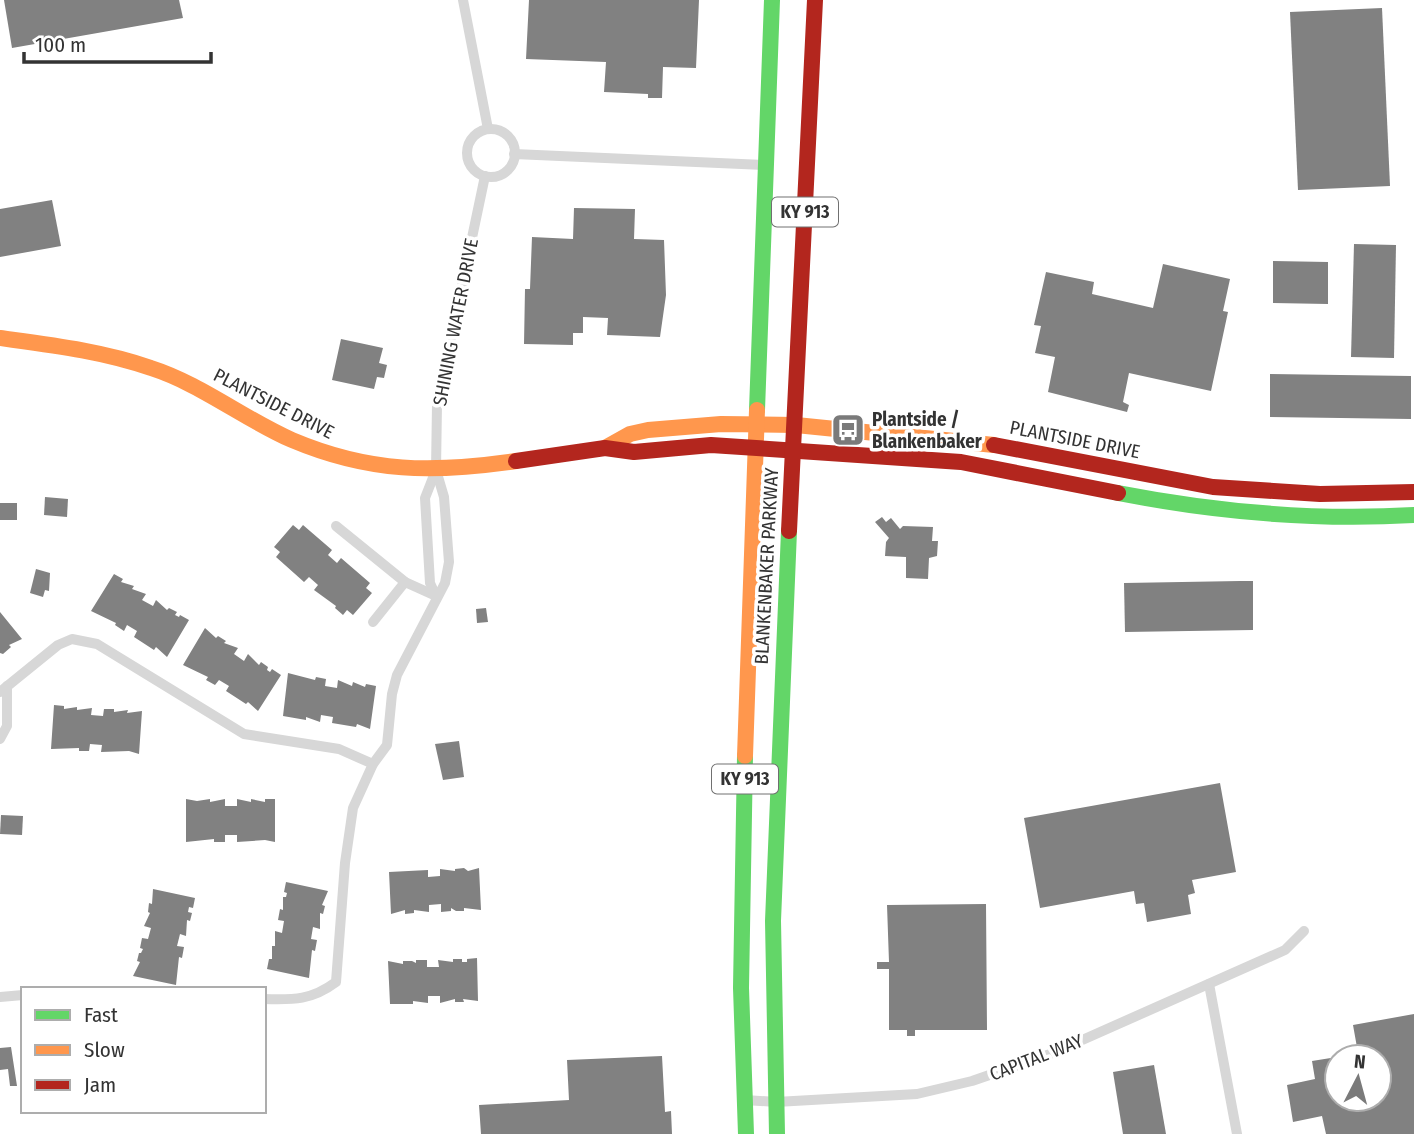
<svg xmlns="http://www.w3.org/2000/svg" width="1414" height="1134" font-family="'Fira Sans Condensed',sans-serif">
	<style>
		.building { fill: #818181 }
		.lines { fill: none; stroke-linecap: round; stroke-linejoin: round }
		.street { stroke: #d7d7d7; stroke-width: 10 }
		.fast { stroke: #63d668; stroke-width: 16 }
		.slow { stroke: #ff974d; stroke-width: 16 }
		.jam { stroke: #b3261e; stroke-width: 16 }
		.labels { text-anchor: middle; stroke-width: 7; stroke-linejoin: round; paint-order: stroke }
		.shield { fill: #fff; stroke: #707070; stroke-width: 2 }
		.shield-label { font-size: 18px; font-weight: bold; fill: #333 }
		.street-label { font-size: 19px; fill: #333; stroke: #fff }
		.poi-label { font-size: 19px; font-weight: bold; fill: #333; stroke: #fff; text-anchor: start }
	</style>
	<rect width="100%" height="100%" fill="#fff"/>
	<g class="building">
		<polygon points="4,0 179,0 183,18 12,48"/>
		<polygon points="529,0 699,0 696,68 663,67 662,98 648,98 648,94 604,92 606,62 526,59"/>
		<polygon points="1382,8 1390,186 1298,190 1290,12"/>
		<polygon points="52,200 61,246 0,257 0,209"/>
		<polygon points="574,208 635,209 634,239 664,240 666,295 660,337 607,335 608,318 583,317 583,333 573,333 573,345 524,344 525,289 530,289 532,237 573,239"/>
		<polygon points="1354,244 1396,245 1394,358 1351,357"/>
		<polygon points="1273,261 1328,262 1328,304 1273,303"/>
		<polygon points="1163,264 1230,279 1223,311 1228,312 1211,391 1129,373 1123,402 1129,405 1127,412 1048,392 1055,357 1035,353 1041,326 1034,325 1046,272 1094,282 1092,294 1153,308"/>
		<polygon points="341,339 383,348 379,363 387,365 384,378 377,377 374,389 332,380"/>
		<polygon points="1270,374 1411,376 1411,419 1270,417"/>
		<polygon points="45,497 68,499 67,517 44,515"/>
		<rect x="0" y="503" width="17" height="17"/>
		<polygon points="882,517 886,522 891,518 900,529 903,526 933,527 932,541 938,541 937,556 929,558 928,579 906,578 906,557 885,556 886,542 889,538 875,522"/>
		<polygon points="293,525 299,530 303,525 332,550 328,555 337,563 341,558 370,583 366,588 372,593 353,615 347,610 343,615 335,608 336,606 314,590 318,585 309,577 304,582 276,557 280,552 274,547"/>
		<polygon points="36,569 50,573 49,591 45,590 43,597 30,593"/>
		<polygon points="114,574 123,579 121,582 134,586 132,589 146,594 142,600 153,606 156,600 167,610 169,608 177,612 175,615 179,617 180,615 189,620 167,657 156,647 154,650 134,637 137,631 127,625 124,631 115,625 116,623 91,611"/>
		<polygon points="1240,581 1253,581 1253,630 1125,632 1124,583"/>
		<polygon points="486,608 488,622 477,623 476,609"/>
		<polygon points="0,612 22,639 9,645 11,647 3,654 0,653"/>
		<polygon points="205,628 216,638 218,636 226,641 224,643 238,648 234,654 244,661 248,654 259,665 261,662 268,667 267,670 270,672 272,669 281,675 258,711 248,702 246,704 226,691 229,686 219,680 215,685 206,680 208,677 183,665"/>
		<polygon points="288,673 315,680 316,677 326,679 325,686 337,688 338,680 352,686 353,682 365,687 366,684 376,686 370,729 357,724 356,727 332,723 333,717 321,715 320,722 306,717 306,720 283,716"/>
		<polygon points="54,705 64,706 64,709 77,707 77,710 92,708 91,715 103,716 104,709 114,709 114,712 128,710 127,713 142,711 139,754 129,751 101,752 102,745 90,744 89,751 79,751 79,748 51,749"/>
		<polygon points="459,741 464,777 443,780 435,744"/>
		<polygon points="1220,783 1236,872 1192,880 1195,893 1188,895 1191,914 1147,922 1144,903 1136,904 1134,891 1040,908 1024,818"/>
		<polygon points="186,799 197,801 210,799 210,802 225,799 225,806 237,806 237,799 251,802 251,799 265,802 265,799 275,799 275,842 265,840 237,842 237,835 225,835 225,842 214,842 214,839 186,842"/>
		<polygon points="1,815 23,816 22,835 0,834"/>
		<polygon points="464,868 468,871 479,868 481,910 464,908 464,911 456,911 451,908 451,911 441,912 441,904 429,905 429,912 414,910 414,913 405,914 405,910 391,914 389,872 428,870 428,877 440,876 440,869 455,871 455,869"/>
		<polygon points="286,882 328,891 322,905 325,906 323,914 320,913 320,929 313,927 311,939 317,940 315,951 312,950 309,978 267,969 269,959 272,959 272,946 275,946 275,931 282,933 284,921 278,920 280,909 283,910 283,897 286,897 287,893 284,892"/>
		<polygon points="153,889 195,898 193,908 189,907 188,912 192,913 190,921 187,920 186,936 180,934 177,946 184,947 182,958 179,957 176,985 133,976 140,962 137,961 139,953 141,953 143,949 140,948 142,938 148,939 151,928 144,926 150,913 148,912 149,903 152,904"/>
		<polygon points="986,904 987,1030 915,1030 915,1036 907,1036 907,1030 889,1030 889,969 877,969 877,962 889,962 887,905"/>
		<polygon points="477,958 478,1001 463,999 464,1002 455,1002 455,999 440,1003 440,996 428,996 428,1003 413,1001 413,1004 390,1004 388,961 403,964 403,961 412,961 416,963 416,960 427,960 427,967 439,967 438,960 453,962 453,959 462,959 462,962 467,962 467,959"/>
		<polygon points="1414,1014 1414,1134 1326,1134 1322,1116 1293,1122 1287,1085 1315,1079 1312,1061 1337,1057 1337,1099 1379,1099 1379,1057 1343,1057 1358,1053 1353,1025"/>
		<polygon points="11,1047 17,1086 10,1086 8,1069 0,1070 0,1048"/>
		<polygon points="662,1056 665,1112 671,1111 672,1134 481,1134 479,1105 569,1100 567,1060"/>
		<polygon points="1154,1065 1166,1134 1123,1134 1113,1072"/>
	</g>
	<g class="lines">
		<g class="street">
			<polyline points="463,0 488,129"/>
			<circle cx="491" cy="153" r="24"/>
			<polyline points="514,154 766,165"/>
			<polyline points="336,526 405,582"/>
			<polyline points="436,596 430,583 425,498 436,470"/>
			<polyline points="373,622 405,582 436,596"/>
			<polyline points="0,692 58,645 72,639 97,644 244,734 339,749 373,764"/>
			<polyline points="0,739 7,726 7,686"/>
			<polyline points="1209,984 1237,1134"/>
			<polyline points="0,997 23,995"/>
			<path d="M264 999C294 1000 312 1000 336 982L345 863 353 808 373 764 387 745 392 694 397 675 445 583 449 562 444 497 436 470 437 404 485 176"/>
			<polyline points="745,1100 776,1102 917,1094 972,1081 1053,1053 1285,950 1304,931"/>
		</g>
		<g class="fast">
			<polyline points="757,410 772,0"/>
			<path d="M1118 493C1216 512 1314 521 1414 515"/>
			<polyline points="745,756 741,988 746,1134"/>
			<polyline points="777,1134 773,921 789,531"/>
		</g>
		<g class="slow">
			<path d="M0 338C51 345 102 351 151 368 201 384 244 419 292 440 370 473 433 473 516 461"/>
			<polyline points="605,448 630,434 648,430 721,424 796,425 994,445"/>
			<polyline points="745,756 757,410"/>
		</g>
		<g class="jam">
			<polyline points="994,445 1213,487 1320,494 1414,492"/>
			<polyline points="516,461 605,448 634,452 711,445 961,462 1118,493"/>
			<polyline points="789,531 815,0"/>
		</g>
	</g>
	<defs>
		<symbol id="bus-square" viewBox="-11 -11 22 22"><rect x="-9" y="-9" width="18" height="18" rx="4" fill="#7a7a7a" stroke="#fff"/><path d="M-5-6H5V4H4V6H2V4H-2V6H-4V4H-5ZM-3.5-4V0h7V-4ZM-3.5 1.2v1.5H-2V1.2ZM2 1.2v1.5H3.5V1.2Z" fill="#fff"/></symbol>
	</defs>
	<g fill-rule="evenodd">
		<use href="#bus-square" x="829" y="411" width="38" height="38"/>
	</g>
	<g class="labels">
		<g class="shield">
			<rect x="772" y="197.5" width="66" height="29" rx="5"/>
			<rect x="712" y="764.5" width="66" height="29" rx="5"/>
		</g>
		<g class="shield-label">
			<text x="805" y="218">KY 913</text>
			<text x="745" y="785">KY 913</text>
		</g>
		<g class="street-label">
			<text transform="translate(455 322) rotate(-79)" y="7">SHINING WATER DRIVE</text>
			<text transform="translate(274 403) rotate(27)" y="7">PLANTSIDE DRIVE</text>
			<text transform="translate(1075 439) rotate(11)" y="7">PLANTSIDE DRIVE</text>
			<text transform="translate(766 566) rotate(-87)" y="7">BLANKENBAKER PARKWAY</text>
			<text transform="translate(1036 1057) rotate(-21)" y="7">CAPITAL WAY</text>
		</g>
		<g class="poi-label">
			<text x="872" y="426">Plantside /<tspan x="872" dy="22">Blankenbaker</tspan></text>
		</g>
	</g>
	<rect x="21" y="987" width="245" height="126" fill="#ffffff" stroke="#adadad" stroke-width="2"/>
	<rect x="35" y="1010" width="35" height="10" fill="#63d668" stroke="#adadad" stroke-width="2"/>
	<text x="84" y="1022" font-size="21" fill="#333333">Fast</text>
	<rect x="35" y="1045" width="35" height="10" fill="#ff974d" stroke="#adadad" stroke-width="2"/>
	<text x="84" y="1057" font-size="21" fill="#333333">Slow</text>
	<rect x="35" y="1080" width="35" height="10" fill="#b3261e" stroke="#adadad" stroke-width="2"/>
	<text x="84" y="1092" font-size="21" fill="#333333">Jam</text>
	<g transform="translate(1358 1078) rotate(6)"><circle r="33" fill="#ffffff" stroke="#adadad" stroke-width="2"/>
	<path d="M0-5L12 26L0 18L-12 26Z" fill="#7a7a7a"/>
	<text y="-10" font-size="19" font-weight="bold" text-anchor="middle" fill="#333333">N</text>
	</g>
	<path d="M24 52v10h187v-10" fill="none" stroke="#333333" stroke-width="3.5"/>
	<text x="35" y="52" font-size="21" fill="#333333" stroke="#ffffff" stroke-width="5" paint-order="stroke">100 m</text>
</svg>
